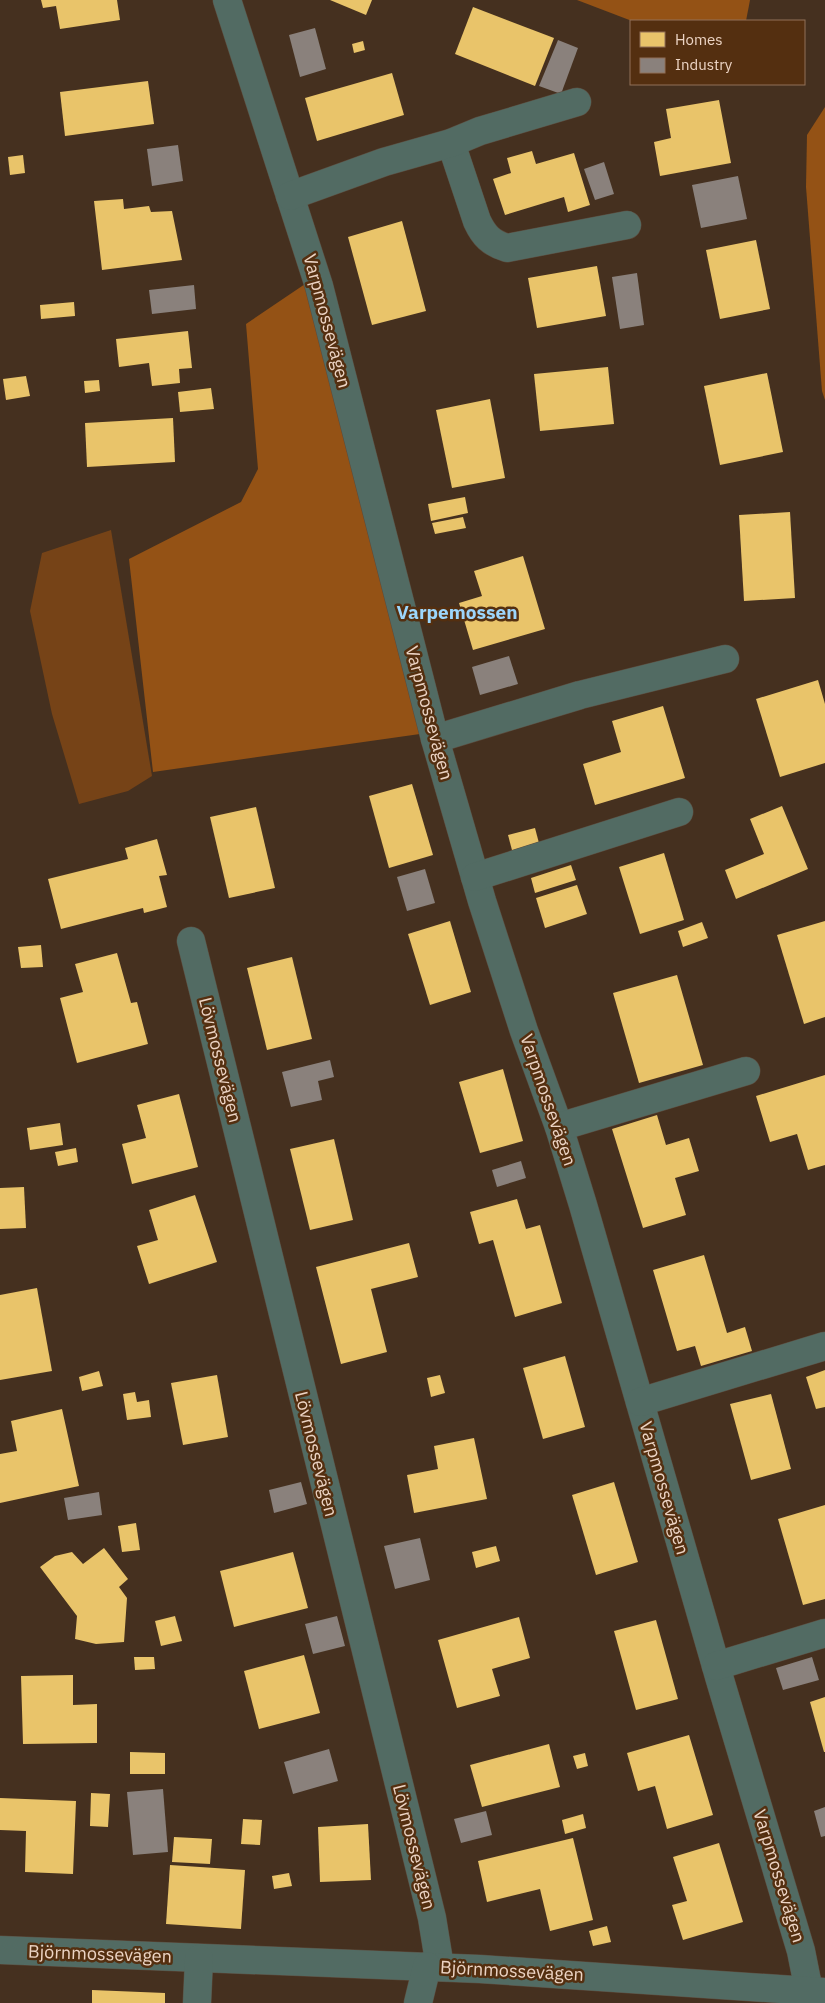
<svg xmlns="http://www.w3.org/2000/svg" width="825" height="2003" font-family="'IBM Plex Sans',sans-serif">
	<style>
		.green { fill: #764317 }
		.forest { fill: #945215 }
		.homes { fill: #e9c46a }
		.industry { fill: #8a817c }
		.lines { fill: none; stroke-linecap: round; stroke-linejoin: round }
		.minor-casing { stroke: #5c4b3d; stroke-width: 29 }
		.minor { stroke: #526b63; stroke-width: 28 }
		.labels { text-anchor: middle; stroke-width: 5; stroke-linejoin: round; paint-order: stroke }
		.street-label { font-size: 18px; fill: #ecd4c4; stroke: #542f10 }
		.neighbourhood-label { font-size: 19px; font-weight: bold; fill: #9cd6fc; stroke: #542f10 }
	</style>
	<rect width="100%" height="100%" fill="#45301f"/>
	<polygon class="green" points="111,530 152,776 128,791 79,804 52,714 30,611 42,553"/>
	<g class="forest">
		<polygon points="577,0 750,0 746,21 632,21"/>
		<polygon points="825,107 825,400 822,391 806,187 807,135"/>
		<polygon points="311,280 427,733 153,772 129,559 241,502 258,469 246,324"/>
	</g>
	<g class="homes">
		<polygon points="41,0 117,0 120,20 60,29 56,6 43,8"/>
		<polygon points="330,0 372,0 366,15"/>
		<polygon points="473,7 554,38 535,86 455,54"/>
		<polygon points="363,41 365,50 354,53 352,44"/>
		<polygon points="392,73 404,115 317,141 305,98"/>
		<polygon points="148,81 154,124 65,136 60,92"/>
		<polygon points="719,100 731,163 660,176 654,142 671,138 666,109"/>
		<polygon points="532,151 536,164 574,153 590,205 568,212 564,197 505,215 493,179 511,173 507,158"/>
		<polygon points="23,155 25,173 10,175 8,157"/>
		<polygon points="123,199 124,209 149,206 151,212 172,211 182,260 102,270 94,201"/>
		<polygon points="402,221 426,311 372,325 348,237"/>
		<polygon points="756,240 770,309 720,319 706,250"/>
		<polygon points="597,266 606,316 537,328 528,278"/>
		<polygon points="74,302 75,316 41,319 40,305"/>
		<polygon points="188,331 192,368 179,369 180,383 152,386 149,363 119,367 116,339"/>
		<polygon points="608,367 614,424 540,431 534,374"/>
		<polygon points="767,373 783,452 720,465 704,386"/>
		<polygon points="26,376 30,396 6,400 3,379"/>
		<polygon points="99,380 100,391 85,393 84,381"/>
		<polygon points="211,388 214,409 180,412 178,392"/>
		<polygon points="490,399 505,478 452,488 436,410"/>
		<polygon points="173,418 175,462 87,467 85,423"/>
		<polygon points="465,497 468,513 431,521 428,504"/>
		<polygon points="790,512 795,598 744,601 739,515"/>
		<polygon points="463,517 466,528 435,534 432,523"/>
		<polygon points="523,556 545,629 473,650 459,603 482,596 474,571"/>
		<polygon points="818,680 825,704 825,763 780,777 756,699"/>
		<polygon points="663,706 685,778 595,805 583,764 621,752 612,721"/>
		<polygon points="412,784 433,855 389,868 369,796"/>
		<polygon points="782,806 808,869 736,899 725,870 764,854 750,819"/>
		<polygon points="256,807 275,888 229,898 210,817"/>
		<polygon points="535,828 540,847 513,854 508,835"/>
		<polygon points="157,839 167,875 159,876 167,907 144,913 143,908 61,929 48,879 128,859 125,848"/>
		<polygon points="664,853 684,920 640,934 619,867"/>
		<polygon points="571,865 576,880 535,893 531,878"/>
		<polygon points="577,885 587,914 545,928 536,898"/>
		<polygon points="450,921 471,992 430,1005 408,934"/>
		<polygon points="825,921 825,1017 804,1024 777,935"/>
		<polygon points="702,922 708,938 683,947 678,931"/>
		<polygon points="41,945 43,967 21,968 18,947"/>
		<polygon points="117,953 131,1003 137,1002 148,1044 77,1063 60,998 83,992 75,964"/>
		<polygon points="292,957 312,1039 267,1050 247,968"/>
		<polygon points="677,975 703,1065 639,1083 613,993"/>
		<polygon points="503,1069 523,1141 480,1153 459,1082"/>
		<polygon points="825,1075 825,1165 808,1170 797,1134 770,1142 756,1096"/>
		<polygon points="179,1094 198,1167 132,1184 122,1144 146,1138 137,1105"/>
		<polygon points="657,1115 666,1145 689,1138 699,1171 675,1178 686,1215 643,1228 612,1129"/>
		<polygon points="60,1123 63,1145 30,1150 27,1128"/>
		<polygon points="334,1139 353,1220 310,1230 290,1149"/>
		<polygon points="76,1148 78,1162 58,1166 55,1152"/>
		<polygon points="24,1187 26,1228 0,1229 0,1188"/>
		<polygon points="195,1195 217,1262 149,1284 137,1246 158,1240 149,1210"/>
		<polygon points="517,1199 526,1229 540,1225 562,1303 515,1317 493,1240 479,1244 470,1212"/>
		<polygon points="409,1243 418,1277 371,1289 387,1352 341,1364 316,1267"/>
		<polygon points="704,1255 727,1333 745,1327 752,1351 701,1366 695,1346 677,1351 653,1270"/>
		<polygon points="37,1288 52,1371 0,1380 0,1295"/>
		<polygon points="565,1356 585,1427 543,1439 523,1368"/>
		<polygon points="825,1370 825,1407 816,1409 806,1377"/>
		<polygon points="99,1371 103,1386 82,1391 79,1377"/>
		<polygon points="217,1375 228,1437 183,1445 171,1383"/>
		<polygon points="440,1375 445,1393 431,1397 427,1378"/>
		<polygon points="135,1392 137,1402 149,1400 151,1417 127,1420 123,1394"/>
		<polygon points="771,1394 791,1469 751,1480 730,1404"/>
		<polygon points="62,1409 79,1486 0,1503 0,1454 17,1451 11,1421"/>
		<polygon points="474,1438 487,1499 414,1513 407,1475 438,1469 434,1446"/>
		<polygon points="614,1482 638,1562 596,1575 572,1495"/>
		<polygon points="825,1505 825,1599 803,1605 778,1519"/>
		<polygon points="136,1523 140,1550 122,1552 118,1526"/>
		<polygon points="496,1546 500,1561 476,1568 472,1552"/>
		<polygon points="104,1548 128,1579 119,1587 127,1598 124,1642 96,1644 75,1639 77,1616 40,1567 55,1556 72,1552 83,1564"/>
		<polygon points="293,1552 308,1608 234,1627 220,1571"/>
		<polygon points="175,1616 182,1641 161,1646 155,1621"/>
		<polygon points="519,1617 530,1658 492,1669 500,1696 457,1708 438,1640"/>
		<polygon points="656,1620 678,1699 636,1710 614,1631"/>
		<polygon points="304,1655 320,1713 259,1729 244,1671"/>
		<polygon points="134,1657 154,1657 155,1669 135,1670"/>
		<polygon points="73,1675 73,1705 97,1704 97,1743 23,1744 21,1676"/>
		<polygon points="825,1697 825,1752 824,1752 810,1702"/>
		<polygon points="689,1735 713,1815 667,1829 655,1786 638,1791 627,1753"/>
		<polygon points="549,1744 560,1787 482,1807 470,1765"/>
		<polygon points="130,1752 165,1753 165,1774 130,1774"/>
		<polygon points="585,1753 588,1766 577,1769 573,1756"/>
		<polygon points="91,1793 110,1794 108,1827 90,1826"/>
		<polygon points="0,1798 76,1801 73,1874 25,1872 26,1831 0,1830"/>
		<polygon points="583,1814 586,1828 565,1834 562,1820"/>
		<polygon points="243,1819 262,1820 260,1845 241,1844"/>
		<polygon points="368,1824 371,1880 320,1882 318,1827"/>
		<polygon points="174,1837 212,1839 210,1864 172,1862"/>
		<polygon points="573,1838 593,1920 550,1931 540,1889 487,1902 478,1861"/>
		<polygon points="719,1843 743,1922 683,1940 672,1905 687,1901 673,1857"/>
		<polygon points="170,1865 245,1870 241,1929 166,1924"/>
		<polygon points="289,1873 292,1886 274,1889 272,1876"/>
		<polygon points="607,1926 611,1942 593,1946 589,1931"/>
		<polygon points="92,1990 165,1993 165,2003 92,2003"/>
	</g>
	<g class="industry">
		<polygon points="315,28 326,69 300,77 289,35"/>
		<polygon points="558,40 578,48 561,94 539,86"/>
		<polygon points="178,145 183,181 152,186 147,149"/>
		<polygon points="604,162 614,194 595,200 584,169"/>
		<polygon points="738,176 747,219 701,228 692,185"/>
		<polygon points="637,273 644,325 620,329 612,277"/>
		<polygon points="194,285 196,309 152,314 149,290"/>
		<polygon points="509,656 518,684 480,695 472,667"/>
		<polygon points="425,869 435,903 407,911 397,877"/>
		<polygon points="330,1060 334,1077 318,1081 322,1100 291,1107 282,1072"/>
		<polygon points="521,1161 526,1178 497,1187 492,1170"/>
		<polygon points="301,1482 307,1504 274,1513 269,1490"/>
		<polygon points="99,1492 102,1515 68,1520 64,1498"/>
		<polygon points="420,1538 430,1580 395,1589 384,1546"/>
		<polygon points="337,1616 345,1646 313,1654 305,1624"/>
		<polygon points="812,1657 819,1680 783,1690 776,1668"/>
		<polygon points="329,1749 338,1781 293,1794 284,1762"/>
		<polygon points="163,1789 168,1852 133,1855 127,1792"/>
		<polygon points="825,1807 825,1836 821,1837 814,1811"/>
		<polygon points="486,1811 492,1835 461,1843 454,1819"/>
	</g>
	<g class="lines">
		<defs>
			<g id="minor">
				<polyline points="227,0 319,286 435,739 482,901 524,1031 559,1127 583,1205 720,1680 801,1951 809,1991 810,2003"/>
				<path d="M451 143 477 221C484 236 491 243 507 248L627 225"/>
				<polyline points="290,196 384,162 451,143 480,131 577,102"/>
				<polyline points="435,739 580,695 725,659"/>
				<polyline points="475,877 679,812"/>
				<polyline points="191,941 432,1918 440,1967"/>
				<polyline points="559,1127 746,1071"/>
				<polyline points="640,1402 825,1346"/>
				<polyline points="716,1666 825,1633"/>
				<polyline points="0,1950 480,1969 825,1992"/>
				<polyline points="197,2003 199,1959"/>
				<polyline points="418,2003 427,1966"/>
			</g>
		</defs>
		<use href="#minor" class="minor-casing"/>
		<use href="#minor" class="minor"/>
	</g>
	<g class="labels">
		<g class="street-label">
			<text transform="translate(327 321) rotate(75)" y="6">Varpmossevägen</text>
			<text transform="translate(429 713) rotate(75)" y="6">Varpmossevägen</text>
			<text transform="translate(220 1060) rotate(76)" y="6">Lövmossevägen</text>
			<text transform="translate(548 1100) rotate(71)" y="6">Varpmossevägen</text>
			<text transform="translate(316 1454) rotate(76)" y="6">Lövmossevägen</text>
			<text transform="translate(664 1488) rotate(74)" y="6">Varpmossevägen</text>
			<text transform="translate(414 1847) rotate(76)" y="6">Lövmossevägen</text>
			<text transform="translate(779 1876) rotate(73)" y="6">Varpmossevägen</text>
			<text transform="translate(100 1954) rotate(2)" y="6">Björnmossevägen</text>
			<text transform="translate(512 1971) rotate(3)" y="6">Björnmossevägen</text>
		</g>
		<g class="neighbourhood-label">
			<text x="457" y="619">Varpemossen</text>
		</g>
	</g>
	<rect x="630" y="20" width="175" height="65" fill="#542f10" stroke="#917158"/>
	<rect x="640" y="32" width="25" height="15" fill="#e9c46a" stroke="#917158"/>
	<text x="675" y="45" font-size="15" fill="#ecd4c4">Homes</text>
	<rect x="640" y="58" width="25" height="15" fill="#8a817c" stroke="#917158"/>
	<text x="675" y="70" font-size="15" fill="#ecd4c4">Industry</text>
</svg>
